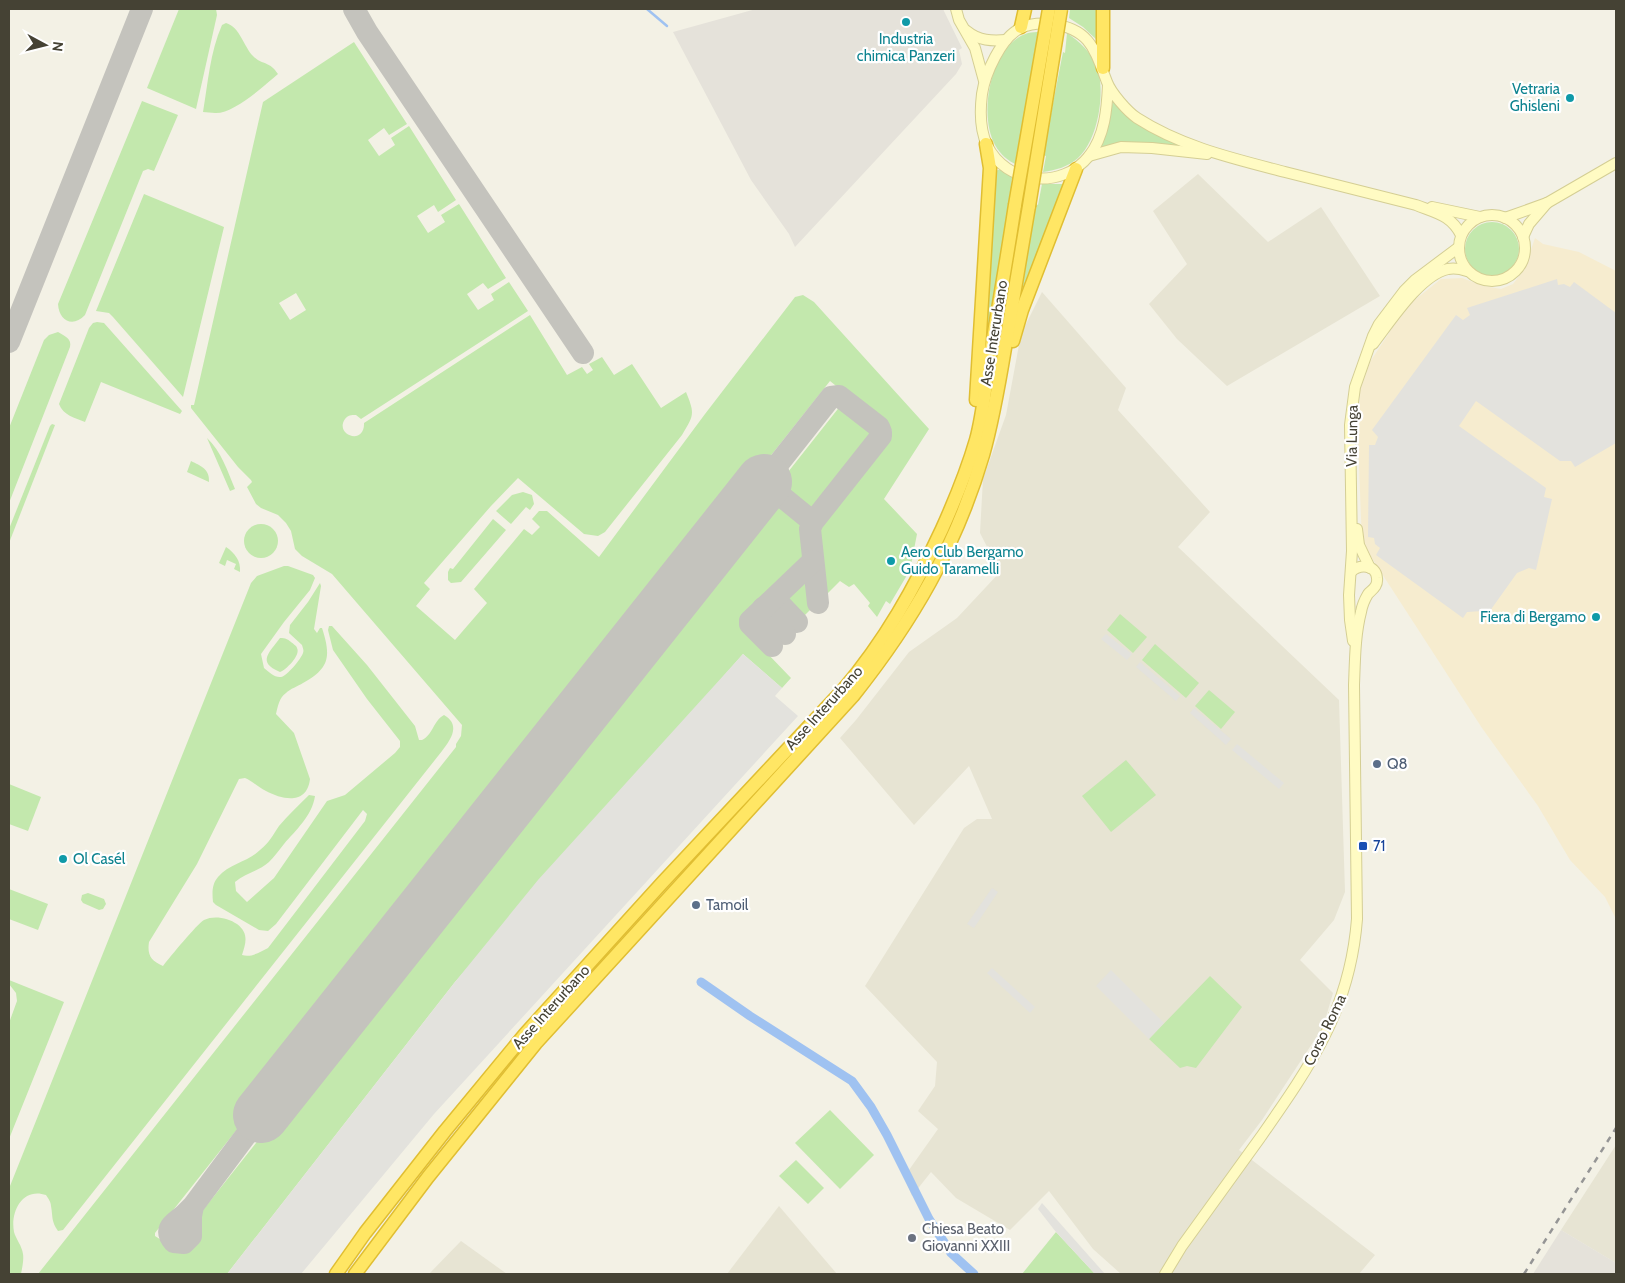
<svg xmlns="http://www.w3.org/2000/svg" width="1625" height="1283" font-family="Cabin,sans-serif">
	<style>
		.residential { fill: #e7e4d3 }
		.commercial { fill: #f6eccf }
		.industrial { fill: #e5e2da }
		.green { fill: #c3e8ad; fill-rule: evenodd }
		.parking { fill: #e3e2dd }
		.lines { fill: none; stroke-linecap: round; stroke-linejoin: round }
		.stream { stroke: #9fc2f1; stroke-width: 2.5 }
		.canal { stroke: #9fc2f1; stroke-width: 9 }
		.taxiway { stroke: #c4c3bd; stroke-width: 22 }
		.runway { stroke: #c4c3bd; stroke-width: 56 }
		.secondary-casing { stroke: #d4ce94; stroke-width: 12 }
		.highway-casing { stroke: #e0be32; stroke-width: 15 }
		.secondary { stroke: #fffbc3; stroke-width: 10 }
		.highway { stroke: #ffe664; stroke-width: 12 }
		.rail { stroke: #959595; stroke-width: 2.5; stroke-dasharray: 6 6; stroke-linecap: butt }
		.highway-bridge-casing { stroke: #e0be32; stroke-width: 15; stroke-linecap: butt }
		.highway-bridge { stroke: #ffe664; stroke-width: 12 }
		.culture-dot { fill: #0f9aa8; stroke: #fff; stroke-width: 2 }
		.service-dot { fill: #5c6f8a; stroke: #fff; stroke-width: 2 }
		.transit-dot { fill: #1a4fb4; stroke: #fff; stroke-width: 2 }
		.worship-dot { fill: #6b7280; stroke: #fff; stroke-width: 2 }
		.labels { text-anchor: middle; stroke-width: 4.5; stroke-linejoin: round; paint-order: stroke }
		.culture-label { font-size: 15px; fill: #0d838f; stroke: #fff; text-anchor: end }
		.street-label { font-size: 15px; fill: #454234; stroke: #fff }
		.service-label { font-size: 15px; fill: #4e5e75; stroke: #fff; text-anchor: start }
		.transit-label { font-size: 15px; fill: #164399; stroke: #fff; text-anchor: start }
		.worship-label { font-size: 15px; fill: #5b616d; stroke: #fff; text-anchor: start }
	</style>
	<rect width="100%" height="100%" fill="#f3f1e5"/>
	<g class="residential">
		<polygon points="1198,174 1268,242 1321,207 1380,296 1227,386 1177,339 1149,304 1187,264 1153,211"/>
		<polygon points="1042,292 1126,388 1118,410 1210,512 1178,547 1339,700 1345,892 1334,920 1300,960 1333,993 1323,1027 1262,1120 1239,1150 1375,1255 1359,1274 1121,1274 1093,1249 1049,1191 1010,1230 956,1198 931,1172 912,1196 904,1177 938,1129 918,1111 935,1086 937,1062 865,986 964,828 977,819 992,819 969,766 914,825 840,738 856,720 909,652 957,618 1000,572 980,533 983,479 1006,415 1021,334"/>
		<polygon points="1616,1145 1616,1263 1561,1230"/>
		<polygon points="779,1206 837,1274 727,1274"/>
		<polygon points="461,1241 507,1274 429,1274"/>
	</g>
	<polygon class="commercial" points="1535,238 1543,244 1579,252 1616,271 1616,919 1605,897 1570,860 1538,806 1482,728 1362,543 1358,440 1360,390 1368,365 1406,307 1441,279 1462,278 1484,286 1501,289 1513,284 1524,270"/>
	<g class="industrial">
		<polygon points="756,9 943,9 962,48 959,50 962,64 956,74 795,247 789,234 751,180 673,32"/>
		<polygon points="1561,1230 1616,1263 1616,1274 1533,1274"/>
	</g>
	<g class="green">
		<polygon points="179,9 216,9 217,15 196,109 147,88"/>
		<polygon points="1070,9 1098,9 1098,41 1083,27 1069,18"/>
		<path d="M226 23C240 27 244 47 253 56 262 65 270 61 278 74 264 86 233 114 215 113 211 113 207 112 203 112 208 83 210 52 222 25Z"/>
		<path d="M1040 32 1017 165C1008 161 1000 154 995 145 978 114 990 45 1028 33 1032 32 1036 32 1040 32Z"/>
		<path d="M1067 33C1080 42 1091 52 1097 67 1106 92 1098 140 1078 158 1068 167 1056 170 1043 172L1046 156 1043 155 1063 52 1065 53Z"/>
		<path d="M354 42 407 124 389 135 384 128 368 140 379 156 395 145 391 138 409 126 456 200 438 212 434 205 417 216 428 233 445 222 441 215 459 204 506 278 488 289 483 283 467 294 478 310 494 300 491 294 509 282 528 311 361 419 356 415C351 415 348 415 345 419 334 435 365 446 364 423L530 315 567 375 582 367 587 374 593 370 589 364 602 357 614 375 632 364 661 408 686 392C695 414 694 415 682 435L605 532 598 536 584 534 518 478 491 506 424 583 430 589 416 606 455 640 487 603 474 589 524 529 532 535 540 527 532 519 539 511H547L599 557 705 414 795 297 803 295 814 302 929 429 884 499 917 534 910 570 890 604 886 601 877 617 868 606 870 603 854 584 849 587 840 581 822 599C819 579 810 540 818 522L892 431 830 381 155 1233V1236L177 1250 188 1251 199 1243 202 1232 197 1220 199 1215 768 497 773 496 778 499 798 516 804 528 808 560 743 622 769 649 766 652 791 678 782 688 743 654 455 982 227 1274H38L456 747V744L461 736 462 725 332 574 302 556 295 549 291 531 286 523 278 515 261 508 256 504 247 487 252 482 251 480 238 467 191 408V405H194L263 102ZM296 293 306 310 290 320 279 303Z"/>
		<path d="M142 101 178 115 154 171 148 169 143 171 85 315C73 328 59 321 58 304Z"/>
		<polygon points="1113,101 1117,102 1177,142 1181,147 1112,145 1100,147 1108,125"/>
		<polygon points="998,170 1001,170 1012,177 1011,195 987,336 983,334 996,171"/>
		<polygon points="1042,184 1062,184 1063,189 1017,309 1036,204 1038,205"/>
		<polygon points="144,194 224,227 183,397 113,317 109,313 96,311"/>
		<circle cx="1492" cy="249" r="27"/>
		<path d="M97 322 104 323 182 411 180 414 101 382 85 422C75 418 63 415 59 404L89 328 93 323Z"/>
		<path d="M58 332C65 336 72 339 70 347L9 503V428L44 340 49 335Z"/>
		<path d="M841 405H846L874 429 875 434 820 505C803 514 789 496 777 486Z"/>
		<polygon points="52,424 55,425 9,543 9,529 50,426"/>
		<path d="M207 438C221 451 228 472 235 489L230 491Z"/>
		<path d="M191 461C201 466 210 469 209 482L187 472Z"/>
		<polygon points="523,492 532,495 534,504 530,510 526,507 511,524 496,511 512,495"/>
		<polygon points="493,519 506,530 461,582 451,583 448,580 448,572 450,568 453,569"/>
		<circle cx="261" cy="541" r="17"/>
		<path d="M226 547C235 553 241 561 240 572L234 569 236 564 227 560 225 566 219 563Z"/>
		<path d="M284 566H288L313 575 315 578 310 590 284 622 261 654 264 668C269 672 275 678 281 677 287 676 301 659 303 653 304 650 303 649 302 645L289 633 290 625 308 602 320 583 321 586 314 629 317 633 320 628H322C331 656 330 668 303 683 298 686 290 689 286 693 279 698 278 706 276 714L294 733 310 779C307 805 283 800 266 791 258 787 252 781 245 778L239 779 197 864 149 942C147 955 151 961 163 966 170 957 197 924 204 920 214 915 228 918 237 924 249 933 246 943 242 955 251 958 260 952 268 948L365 821 367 814 363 810 276 924 268 931 259 930 216 905 213 902C212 892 212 884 218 877 230 863 248 862 260 850 269 843 273 835 279 826 288 815 299 805 309 795L315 796C312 816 296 830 284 844 279 850 274 857 269 862 259 871 246 873 235 882L236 891 247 902 274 878 327 801 345 795 395 753 400 747V741L367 699 333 650 328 630 329 626H332L367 665 415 726 419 740H422C433 735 433 721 444 715 461 725 451 739 442 751L63 1230 58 1231C51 1221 53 1217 51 1206 51 1202 48 1198 46 1195 23 1187 10 1211 14 1232 16 1239 22 1246 23 1254 24 1260 22 1268 21 1274H9L10 1186 251 583 257 576Z"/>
		<polygon points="810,570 814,606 801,619 785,602 785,594"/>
		<polygon points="774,604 794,625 788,631 772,614 772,606"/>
		<polygon points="1120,614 1147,637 1133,653 1107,630"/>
		<polygon points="762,616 781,637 775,643 759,625 759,619"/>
		<path d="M280 638C286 638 287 639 291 642 292 643 297 646 297 648 301 655 286 670 280 672 256 662 270 652 280 638Z"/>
		<polygon points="1155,644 1199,683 1186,698 1142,660"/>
		<polygon points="1209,690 1235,712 1221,729 1195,706"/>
		<polygon points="1126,760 1156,795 1111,832 1082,796"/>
		<polygon points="9,784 41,797 28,831 9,824"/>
		<polygon points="9,889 48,904 38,930 9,919"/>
		<polygon points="88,893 104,899 106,904 103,909 99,910 83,903 81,900 82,895"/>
		<polygon points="1210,976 1242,1007 1196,1068 1187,1066 1180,1068 1149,1039"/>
		<polygon points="9,980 64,1002 9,1139 9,1023 17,1001 16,993 9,984"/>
		<polygon points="830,1110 874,1155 840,1189 795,1143"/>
		<polygon points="796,1160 824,1188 808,1204 779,1176"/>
		<polygon points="1056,1232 1095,1274 1022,1274"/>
	</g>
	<g class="parking">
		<polygon points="1557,279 1558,285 1564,284 1570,287 1574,282 1616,313 1616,443 1575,467 1571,461 1560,461 1476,401 1459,426 1546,488 1544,497 1552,499 1536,570 1529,568 1517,573 1487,615 1482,611 1467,612 1463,618 1376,555 1380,548 1375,544 1374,538 1368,537 1369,445 1375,445 1378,437 1372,430 1456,315 1463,320 1470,315 1467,308"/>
		<polygon points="1106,634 1132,654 1127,660 1101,639"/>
		<polygon points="743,654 782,688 775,696 798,716 434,1114 301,1274 227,1274 455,982 538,880"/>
		<polygon points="1140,662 1180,696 1176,701 1136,667"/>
		<polygon points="1194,708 1231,739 1226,745 1190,713"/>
		<polygon points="1237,744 1284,783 1279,789 1232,750"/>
		<polygon points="992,888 998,892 974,928 967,924"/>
		<polygon points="992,968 1035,1007 1030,1013 987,973"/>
		<polygon points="1111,970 1164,1023 1149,1039 1096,986"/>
		<polygon points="1042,1203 1105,1274 1095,1274 1056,1232 1038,1209"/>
	</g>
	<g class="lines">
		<polyline class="stream" points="647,9 667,26"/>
		<polyline class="canal" points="701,982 750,1016 852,1081 871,1107 887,1135 929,1219 951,1253 974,1274"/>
		<g class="taxiway">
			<polyline points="354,9 367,32 583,353"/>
			<polyline points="9,342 142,9"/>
			<polyline points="813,522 764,482 831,397 839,396 879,427 881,432 881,436 813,522 810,529 818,603"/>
			<polyline points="776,597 776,600 797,622"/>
			<polyline points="763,608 763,612 785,634"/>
			<polyline points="772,646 750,624 750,621 813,561"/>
			<path d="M193 1206 191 1216V1236L184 1243 174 1242C162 1228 175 1223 184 1215 187 1212 190 1209 193 1206L261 1115"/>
		</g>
		<polyline class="runway" points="261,1115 764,482"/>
		<defs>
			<g id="secondary">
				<polyline points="956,9 959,20 975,48 984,81"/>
				<path d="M967 31C979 41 992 41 1006 40"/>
				<path d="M1108 85C1107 108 1105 136 1089 156 1062 190 1006 185 987 145 980 130 980 110 982 94 985 74 1001 37 1021 28 1029 24 1042 23 1052 24 1091 29 1095 51 1107 82 1111 93 1128 112 1137 118 1182 147 1235 159 1285 172 1329 183 1372 194 1416 205 1436 213 1451 215 1461 235"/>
				<polyline points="1089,156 1121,147 1152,148 1207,154"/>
				<polyline points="1432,207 1480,217"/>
				<circle cx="1492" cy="248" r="33"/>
				<polyline points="1505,218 1547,203 1616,163"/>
				<polyline points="1523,237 1529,224 1547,203"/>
				<path d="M1373 344C1390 322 1420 275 1448 269 1454 268 1461 269 1467 271"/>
				<polyline points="1357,529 1359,545 1370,568"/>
				<polyline points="1353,641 1350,620 1349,595 1352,551 1350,425 1355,387 1373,336 1379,324 1404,291 1415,280 1459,247"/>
				<path d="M1165 1274 1182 1246C1208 1210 1234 1174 1260 1138 1311 1065 1350 1010 1357 919L1354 685C1355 660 1355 635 1361 612 1362 606 1365 599 1368 594 1373 589 1378 586 1377 578 1376 564 1359 564 1351 572"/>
			</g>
			<g id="highway">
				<polyline points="1103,9 1103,68"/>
				<polyline points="1021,27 1025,9"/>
				<polyline points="1013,341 1022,310 1076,169"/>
				<polyline points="976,400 990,168 986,144"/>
				<path d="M336 1274 365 1233 445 1131 525 1034 662 883 843 690C885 641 915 587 942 529 955 500 967 471 976 440 983 415 985 388 989 362 998 310 1007 257 1015 205"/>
				<path d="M355 1274 428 1177 536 1043 853 696C912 622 956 547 983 455 993 420 999 384 1005 348 1013 301 1021 254 1029 206"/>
			</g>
		</defs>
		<use href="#secondary" class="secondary-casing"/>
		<use href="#highway" class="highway-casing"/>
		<use href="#secondary" class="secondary"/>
		<use href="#highway" class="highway"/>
		<polyline class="rail" points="1524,1274 1616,1128"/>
		<defs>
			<g id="highway-bridge">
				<polyline points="1015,205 1049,9"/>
				<polyline points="1029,206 1061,9"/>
			</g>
		</defs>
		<use href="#highway-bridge" class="highway-bridge-casing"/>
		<use href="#highway-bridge" class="highway-bridge"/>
	</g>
	<g class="culture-dot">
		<circle cx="906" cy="22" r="5"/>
		<circle cx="1570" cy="98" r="5"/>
		<circle cx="891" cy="561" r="5"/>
		<circle cx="1596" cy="617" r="5"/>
		<circle cx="63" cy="859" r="5"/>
	</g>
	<g class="service-dot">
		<circle cx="1377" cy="764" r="5"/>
		<circle cx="696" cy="905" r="5"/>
	</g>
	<rect class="transit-dot" x="1358" y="841" width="10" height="10" rx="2.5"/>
	<circle class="worship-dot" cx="912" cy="1238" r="5"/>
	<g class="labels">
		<g class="culture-label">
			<text x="906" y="44" text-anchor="middle">Industria<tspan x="906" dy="17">chimica Panzeri</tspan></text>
			<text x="1560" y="94">Vetraria<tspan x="1560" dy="17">Ghisleni</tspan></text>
			<text x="901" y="557" text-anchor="start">Aero Club Bergamo<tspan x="901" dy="17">Guido Taramelli</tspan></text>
			<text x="1586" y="622">Fiera di Bergamo</text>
			<text x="73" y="864" text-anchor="start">Ol Casél</text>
		</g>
		<g class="street-label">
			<text transform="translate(994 333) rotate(-81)" y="5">Asse Interurbano</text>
			<text transform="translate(1352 436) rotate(-89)" y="5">Via Lunga</text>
			<text transform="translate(824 708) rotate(-48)" y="5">Asse Interurbano</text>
			<text transform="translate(551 1007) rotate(-48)" y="5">Asse Interurbano</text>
			<text transform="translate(1325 1030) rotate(-64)" y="5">Corso Roma</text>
		</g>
		<g class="service-label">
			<text x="1387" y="769">Q8</text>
			<text x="706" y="910">Tamoil</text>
		</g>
		<g class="transit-label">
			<text x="1373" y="851">71</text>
		</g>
		<g class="worship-label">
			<text x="922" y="1234">Chiesa Beato<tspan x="922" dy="17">Giovanni XXIII</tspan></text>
		</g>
	</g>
	<rect width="1625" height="1283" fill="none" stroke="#454234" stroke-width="20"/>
	<g transform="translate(45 45) rotate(97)" stroke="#ffffff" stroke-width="4" paint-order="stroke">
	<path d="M0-4L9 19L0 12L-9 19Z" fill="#454234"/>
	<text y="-8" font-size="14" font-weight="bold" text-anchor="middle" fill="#454234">N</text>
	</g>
</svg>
